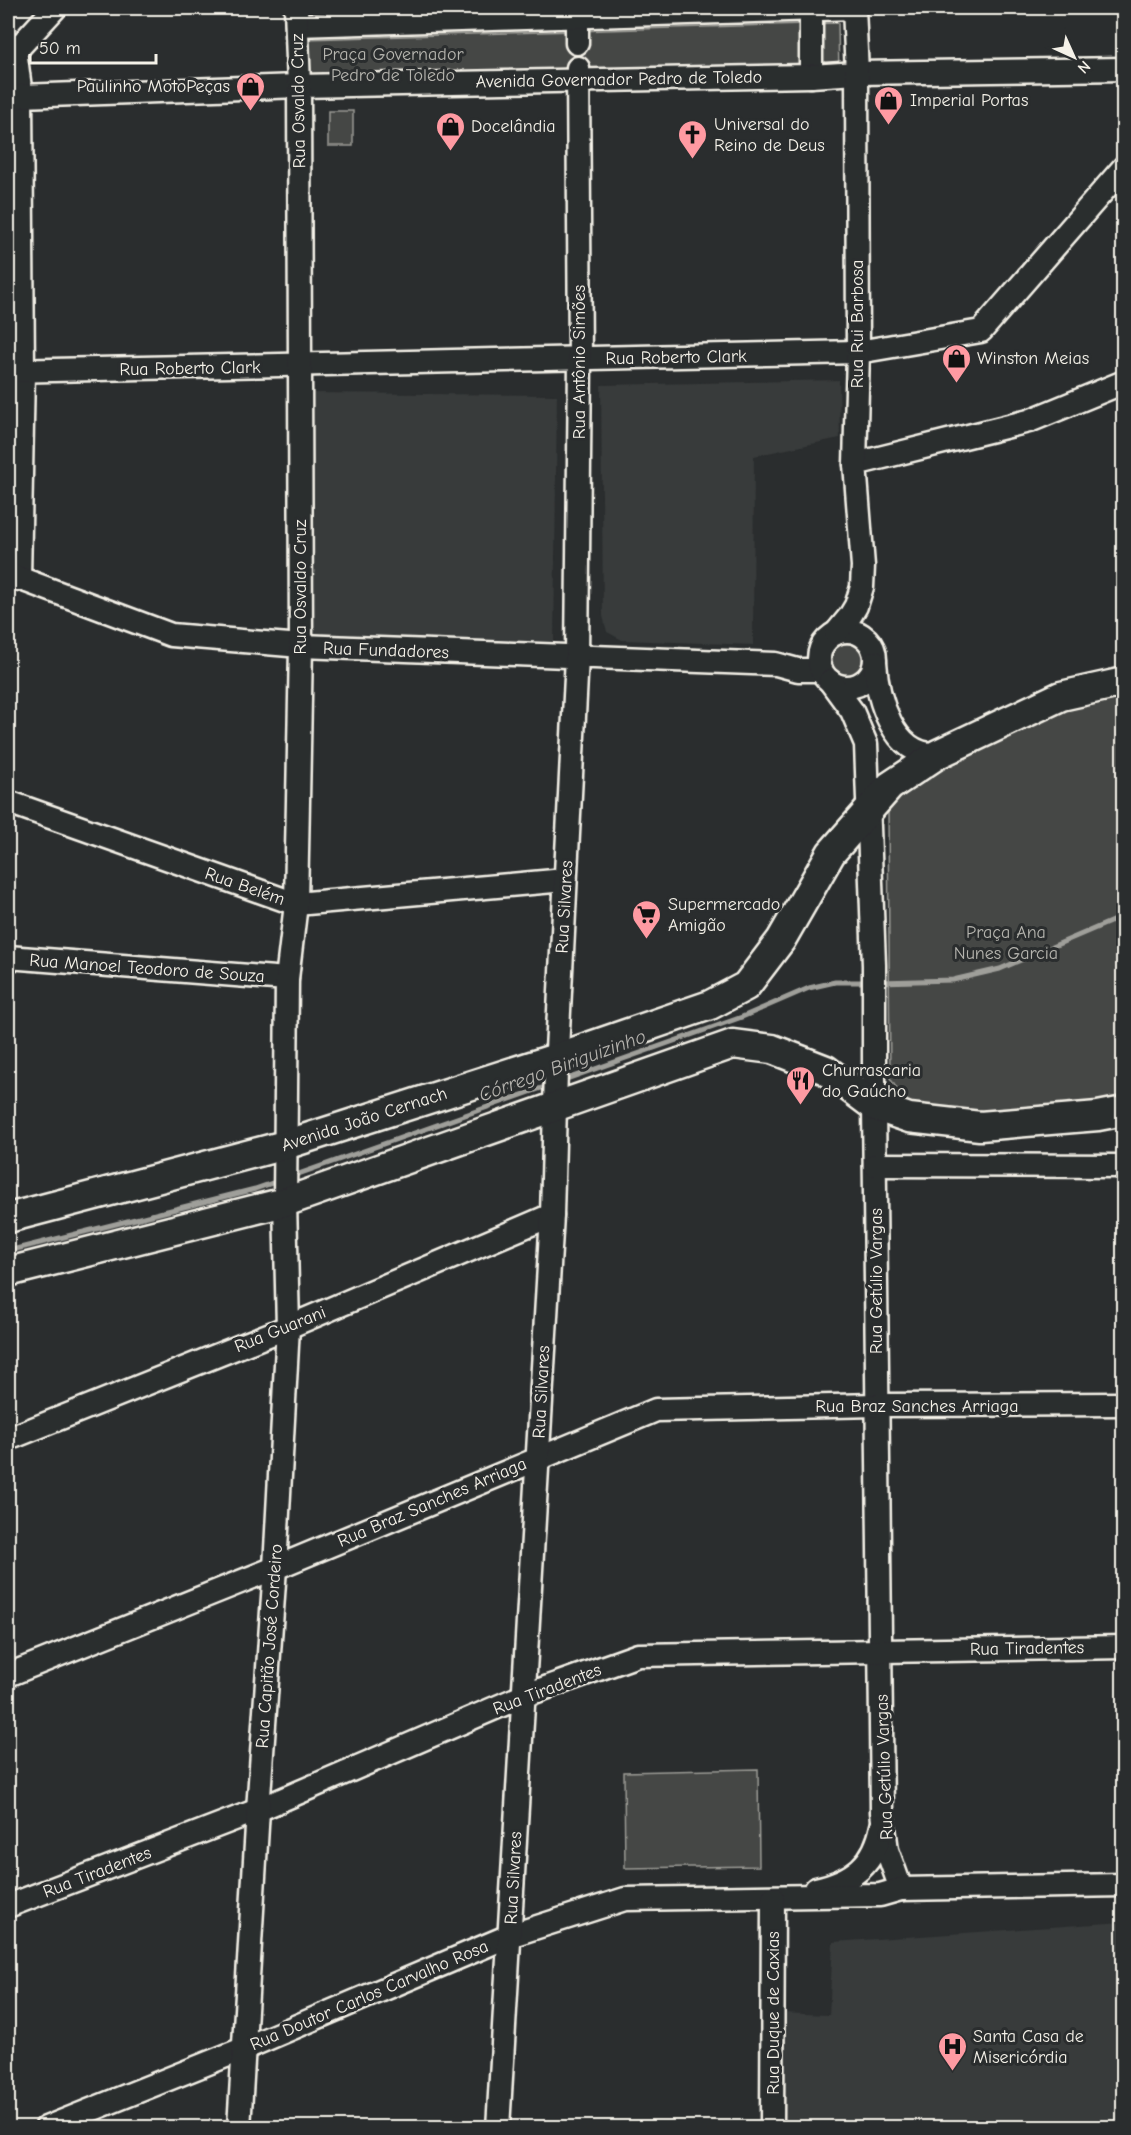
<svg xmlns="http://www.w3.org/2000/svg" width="1131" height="2135" font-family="'Comic Neue',sans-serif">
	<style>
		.built { fill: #373a3a }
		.green { fill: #444645; stroke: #9c9c96; stroke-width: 1.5 }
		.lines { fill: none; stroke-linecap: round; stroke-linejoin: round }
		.stream { stroke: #9f9f9a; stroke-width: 5 }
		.minor-casing { stroke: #f4f1e8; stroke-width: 27 }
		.major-casing { stroke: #f4f1e8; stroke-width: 33 }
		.minor { stroke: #2a2d2e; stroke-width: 22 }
		.major { stroke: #2a2d2e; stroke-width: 28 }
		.labels { text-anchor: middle; stroke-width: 6; stroke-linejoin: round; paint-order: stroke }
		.park-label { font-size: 18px; fill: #b6b5af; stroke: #2a2d2e }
		.street-label { font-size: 18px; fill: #f4f1e8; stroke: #2a2d2e }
		.poi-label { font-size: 18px; fill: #f4f1e8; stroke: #2a2d2e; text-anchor: start }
		.water-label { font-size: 20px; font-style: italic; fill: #b5b3ae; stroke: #2a2d2e }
	</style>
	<rect width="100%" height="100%" fill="#2a2d2e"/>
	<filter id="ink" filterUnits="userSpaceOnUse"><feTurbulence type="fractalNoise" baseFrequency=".0167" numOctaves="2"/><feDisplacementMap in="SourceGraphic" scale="12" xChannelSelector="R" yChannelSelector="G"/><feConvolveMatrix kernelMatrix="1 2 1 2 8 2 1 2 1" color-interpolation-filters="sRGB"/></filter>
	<g filter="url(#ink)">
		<g class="built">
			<polygon points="839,380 840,438 754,456 753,645 622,640 607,632 603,616 601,385"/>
			<polygon points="313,393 557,395 554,647 309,645"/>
			<polygon points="1123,1922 1123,2127 782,2127 781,2013 829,2015 833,1942"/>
		</g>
		<g class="green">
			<polygon points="838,23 839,79 308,95 306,39"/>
			<rect x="328" y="111" width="25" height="35"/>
			<circle cx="847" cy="661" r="17"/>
			<polygon points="1123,690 1123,1105 1070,1114 923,1110 902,1097 890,1078 888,808 906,787 1027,720"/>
			<polygon points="758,1769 759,1866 625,1868 624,1772"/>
		</g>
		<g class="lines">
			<g class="stream">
				<polyline points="880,982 953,980 1000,969 1124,916"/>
				<polyline points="561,1081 742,1017 809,988 835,982 867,982"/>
				<polyline points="290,1177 550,1085"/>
				<polyline points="8,1251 255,1189 278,1181"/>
			</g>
			<defs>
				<g id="minor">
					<polyline points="577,8 577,43"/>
					<polyline points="297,25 854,8"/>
					<polyline points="15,50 21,96 23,371 19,579"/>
					<polyline points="8,59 55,8"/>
					<polyline points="811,76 811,10"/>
					<polyline points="8,100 21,96 299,86 811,76 857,73 1124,69"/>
					<polyline points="8,371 858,352 981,331 1124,167"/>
					<polyline points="855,464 1029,421 1124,382"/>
					<polyline points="8,574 171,635 301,646 776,664 798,670 821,670"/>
					<circle cx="847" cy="659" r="28"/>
					<polyline points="836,633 850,616 856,606 862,587 863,566 855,464 858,352 857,73 854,8"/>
					<path d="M875 662C877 697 893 758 938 754"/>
					<polyline points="830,681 852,711 866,744 874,965 874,1106 882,1812 887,1850 901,1889"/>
					<polyline points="8,802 296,904 565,880"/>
					<polyline points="8,957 287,979"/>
					<polyline points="875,1165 1124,1166"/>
					<polyline points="8,1439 288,1327 552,1215"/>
					<polyline points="8,1675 275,1568 656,1410 877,1405 1124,1404"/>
					<path d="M816 1889C853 1881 875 1864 882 1826"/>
					<polyline points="8,1906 258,1810 523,1696 638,1655 1124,1647"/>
					<polyline points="46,2128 243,2049 509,1936 625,1899 880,1895 901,1889 1124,1885"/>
					<polyline points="239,2128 258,1810 275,1568 288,1327 285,1202 287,979 296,904 301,646 299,86 296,8"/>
					<polyline points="498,2128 552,1215 556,1070 577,657 580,360 578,68"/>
					<polyline points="772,2128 773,1898"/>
				</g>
				<g id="major">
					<polyline points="8,1218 285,1145 556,1058 710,1005 746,986 781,940 831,853 890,786 938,754 1061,696 1124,682"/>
					<polyline points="8,1272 285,1202 733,1044 772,1049 826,1070 874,1106 909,1118 980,1126 1098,1116 1124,1111"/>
				</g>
			</defs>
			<use href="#minor" class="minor-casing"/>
			<use href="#major" class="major-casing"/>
			<use href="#minor" class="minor"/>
			<use href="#major" class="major"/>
		</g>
	</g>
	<defs>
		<symbol id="shop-pin" viewBox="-11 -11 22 30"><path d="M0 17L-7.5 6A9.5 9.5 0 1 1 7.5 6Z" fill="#ff9aa2" stroke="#2a2d2e"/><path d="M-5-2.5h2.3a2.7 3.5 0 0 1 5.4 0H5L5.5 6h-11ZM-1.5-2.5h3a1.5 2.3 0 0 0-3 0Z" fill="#111"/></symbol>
		<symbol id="church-pin" viewBox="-11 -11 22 30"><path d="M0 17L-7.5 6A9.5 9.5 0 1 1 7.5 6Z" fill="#ff9aa2" stroke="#2a2d2e"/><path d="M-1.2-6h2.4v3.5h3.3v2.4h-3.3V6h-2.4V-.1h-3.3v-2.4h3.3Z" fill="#111"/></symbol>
		<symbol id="supermarket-pin" viewBox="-11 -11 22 30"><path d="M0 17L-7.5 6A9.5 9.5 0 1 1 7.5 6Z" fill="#ff9aa2" stroke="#2a2d2e"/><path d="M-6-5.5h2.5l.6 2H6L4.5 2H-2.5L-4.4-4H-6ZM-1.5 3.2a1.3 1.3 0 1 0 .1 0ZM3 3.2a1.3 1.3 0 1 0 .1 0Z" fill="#111"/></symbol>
		<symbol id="restaurant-pin" viewBox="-11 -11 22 30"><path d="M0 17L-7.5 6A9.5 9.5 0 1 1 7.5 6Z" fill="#ff9aa2" stroke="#2a2d2e"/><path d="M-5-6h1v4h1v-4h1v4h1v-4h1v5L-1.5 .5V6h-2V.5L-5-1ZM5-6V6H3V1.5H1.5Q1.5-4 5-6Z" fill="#111"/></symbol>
		<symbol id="hospital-pin" viewBox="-11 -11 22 30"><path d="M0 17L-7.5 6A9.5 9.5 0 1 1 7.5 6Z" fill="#ff9aa2" stroke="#2a2d2e"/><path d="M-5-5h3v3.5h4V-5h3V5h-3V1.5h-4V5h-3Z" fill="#111"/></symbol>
	</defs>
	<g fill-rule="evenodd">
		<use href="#shop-pin" x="234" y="70" width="33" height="45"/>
		<use href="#shop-pin" x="872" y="84" width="33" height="45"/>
		<use href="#shop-pin" x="434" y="110" width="33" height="45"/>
		<use href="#church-pin" x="676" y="118" width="33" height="45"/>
		<use href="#shop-pin" x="940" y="342" width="33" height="45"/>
		<use href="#supermarket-pin" x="630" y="898" width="33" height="45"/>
		<use href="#restaurant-pin" x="784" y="1064" width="33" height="45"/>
		<use href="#hospital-pin" x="936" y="2030" width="33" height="45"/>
	</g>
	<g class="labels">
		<g class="park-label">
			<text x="393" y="60">Praça Governador<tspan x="393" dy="21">Pedro de Toledo</tspan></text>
			<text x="1006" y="938">Praça Ana<tspan x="1006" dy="21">Nunes Garcia</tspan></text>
		</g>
		<g class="street-label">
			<text transform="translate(619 79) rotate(-1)" y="6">Avenida Governador Pedro de Toledo</text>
			<text transform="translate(298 101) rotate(-91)" y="6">Rua Osvaldo Cruz</text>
			<text transform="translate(857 324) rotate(-90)" y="6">Rua Rui Barbosa</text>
			<text transform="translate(676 357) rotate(-1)" y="6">Rua Roberto Clark</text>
			<text transform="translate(579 362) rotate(-90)" y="6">Rua Antônio Simões</text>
			<text transform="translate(190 368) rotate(-1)" y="6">Rua Roberto Clark</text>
			<text transform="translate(300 587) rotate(-90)" y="6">Rua Osvaldo Cruz</text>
			<text transform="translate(386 650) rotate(2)" y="6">Rua Fundadores</text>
			<text transform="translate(245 886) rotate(19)" y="6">Rua Belém</text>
			<text transform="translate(564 907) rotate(-87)" y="6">Rua Silvares</text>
			<text transform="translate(147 968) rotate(4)" y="6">Rua Manoel Teodoro de Souza</text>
			<text transform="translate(364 1119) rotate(-18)" y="6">Avenida João Cernach</text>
			<text transform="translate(876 1281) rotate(-90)" y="6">Rua Getúlio Vargas</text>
			<text transform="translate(280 1329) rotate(-22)" y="6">Rua Guarani</text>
			<text transform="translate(541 1392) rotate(-87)" y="6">Rua Silvares</text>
			<text x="917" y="1412">Rua Braz Sanches Arriaga</text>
			<text transform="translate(432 1502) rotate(-23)" y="6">Rua Braz Sanches Arriaga</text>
			<text transform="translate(269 1646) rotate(-86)" y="6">Rua Capitão José Cordeiro</text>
			<text transform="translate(1027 1648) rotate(-1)" y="6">Rua Tiradentes</text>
			<text transform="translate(547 1689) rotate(-21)" y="6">Rua Tiradentes</text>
			<text transform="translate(884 1767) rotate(-92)" y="6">Rua Getúlio Vargas</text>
			<text transform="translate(97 1872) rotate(-21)" y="6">Rua Tiradentes</text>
			<text transform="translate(513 1878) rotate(-87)" y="6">Rua Silvares</text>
			<text transform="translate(369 1995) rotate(-23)" y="6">Rua Doutor Carlos Carvalho Rosa</text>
			<text transform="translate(773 2013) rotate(-90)" y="6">Rua Duque de Caxias</text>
		</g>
		<g class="poi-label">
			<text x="230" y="92" text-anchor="end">Paulinho MotoPeças</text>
			<text x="910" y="106">Imperial Portas</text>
			<text x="714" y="130">Universal do<tspan x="714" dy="21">Reino de Deus</tspan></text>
			<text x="471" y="132">Docelândia</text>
			<text x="977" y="364">Winston Meias</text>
			<text x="668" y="910">Supermercado<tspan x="668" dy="21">Amigão</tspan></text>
			<text x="822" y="1076">Churrascaria<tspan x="822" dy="21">do Gaúcho</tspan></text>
			<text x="973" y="2042">Santa Casa de<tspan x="973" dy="21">Misericórdia</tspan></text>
		</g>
		<g class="water-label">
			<text transform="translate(562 1065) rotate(-20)" y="7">Córrego Biriguizinho</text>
		</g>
	</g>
	<rect width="1131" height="2135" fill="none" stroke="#2a2d2e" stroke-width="30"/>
	<rect x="15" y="15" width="1101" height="2105" fill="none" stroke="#f4f1e8" stroke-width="2" filter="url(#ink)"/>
	<g transform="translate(1074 57) rotate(135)" stroke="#2a2d2e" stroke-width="4.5" paint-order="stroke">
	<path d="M0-4.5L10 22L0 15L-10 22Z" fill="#f4f1e8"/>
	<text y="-9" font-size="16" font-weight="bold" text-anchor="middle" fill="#f4f1e8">N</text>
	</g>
	<path d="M30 54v9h126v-9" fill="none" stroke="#f4f1e8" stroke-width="3"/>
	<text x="39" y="54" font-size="18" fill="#f4f1e8" stroke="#2a2d2e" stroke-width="4.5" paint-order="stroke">50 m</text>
</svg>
